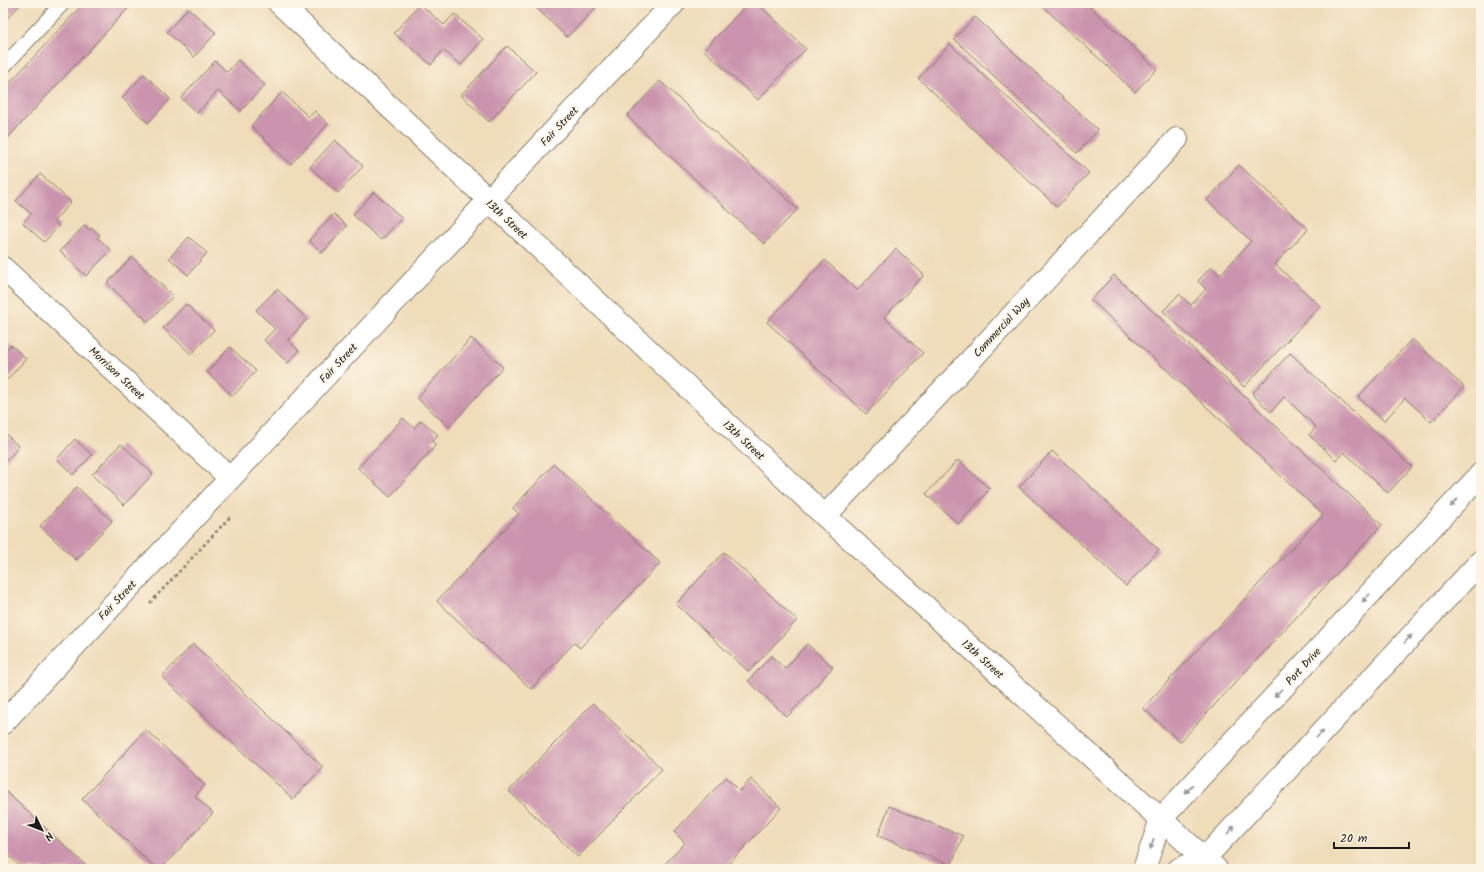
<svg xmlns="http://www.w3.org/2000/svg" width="1484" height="872" font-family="Kalam,sans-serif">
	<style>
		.building { fill: #cb94ae }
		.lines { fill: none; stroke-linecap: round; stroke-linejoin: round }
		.service-casing { stroke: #867c6a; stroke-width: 16 }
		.minor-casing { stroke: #867c6a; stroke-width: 24 }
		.tertiary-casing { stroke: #867c6a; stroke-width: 24 }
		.path { stroke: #867c6a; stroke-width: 2.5; stroke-dasharray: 3 3; stroke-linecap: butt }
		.service { stroke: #fff; stroke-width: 14 }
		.minor { stroke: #fff; stroke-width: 22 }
		.tertiary { stroke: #fff; stroke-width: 22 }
		.oneway { fill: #999 }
		.labels { text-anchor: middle; stroke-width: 3.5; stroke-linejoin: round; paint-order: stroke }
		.street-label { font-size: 11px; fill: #1c1c1c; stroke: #fcf5e5 }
	</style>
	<rect width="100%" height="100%" fill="#fcf5e5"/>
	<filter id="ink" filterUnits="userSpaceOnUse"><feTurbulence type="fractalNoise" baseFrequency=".025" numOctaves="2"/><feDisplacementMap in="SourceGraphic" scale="8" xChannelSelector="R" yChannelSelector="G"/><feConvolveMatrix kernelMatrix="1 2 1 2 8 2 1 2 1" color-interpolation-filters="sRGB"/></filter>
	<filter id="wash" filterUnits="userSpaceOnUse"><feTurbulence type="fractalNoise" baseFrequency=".012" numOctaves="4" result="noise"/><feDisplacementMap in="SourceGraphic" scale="16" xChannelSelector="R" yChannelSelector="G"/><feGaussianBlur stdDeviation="0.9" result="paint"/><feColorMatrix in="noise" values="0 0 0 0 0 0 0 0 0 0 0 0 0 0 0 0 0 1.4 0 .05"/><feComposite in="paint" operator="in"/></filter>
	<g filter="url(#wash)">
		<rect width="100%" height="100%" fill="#efdcb9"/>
		<g id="blocks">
			<g class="building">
				<polygon points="3,3 20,3 21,4 3,23"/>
				<polygon points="84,3 133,3 3,143 3,90"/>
				<polygon points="531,3 600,3 567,37"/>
				<polygon points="748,3 757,3 806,49 758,100 704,50"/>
				<polygon points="1039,3 1086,3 1157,69 1135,92"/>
				<polygon points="420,4 444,25 454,14 483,39 461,65 443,50 431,65 394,33"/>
				<polygon points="188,8 216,33 194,57 167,32"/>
				<polygon points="975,17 1098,130 1077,153 954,39"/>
				<polygon points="950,44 1089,173 1057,207 918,78"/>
				<polygon points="507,46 536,72 489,122 461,95"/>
				<polygon points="238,60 265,85 241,111 218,91 197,113 181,98 215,61 227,72"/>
				<polygon points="144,74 170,99 148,123 122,98"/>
				<polygon points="660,81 798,209 764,244 627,116"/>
				<polygon points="282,92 309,117 315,111 328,124 291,164 251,126"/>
				<polygon points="335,140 363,166 338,193 310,167"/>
				<polygon points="1239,165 1308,229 1275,264 1320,306 1244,387 1163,311 1179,294 1191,305 1206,289 1198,281 1211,267 1220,275 1251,241 1207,200"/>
				<polygon points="40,174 71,202 54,221 59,226 44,242 23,223 31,214 16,201"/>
				<polygon points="374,192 402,218 381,240 353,215"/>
				<polygon points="334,214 347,226 322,253 309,240"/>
				<polygon points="85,225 90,230 92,228 100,235 97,237 111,250 86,276 60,251"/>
				<polygon points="189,237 207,253 188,275 169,258"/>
				<polygon points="896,249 924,275 884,317 923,353 866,414 767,322 825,260 857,290"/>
				<polygon points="132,257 173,296 148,322 107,283"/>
				<polygon points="1114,275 1382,525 1180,742 1143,708 1323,515 1091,300"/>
				<polygon points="277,289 307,319 288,340 299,351 288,363 264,340 275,329 256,310"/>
				<polygon points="186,304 214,330 191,354 163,328"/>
				<polygon points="471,338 503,367 449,427 417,398"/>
				<polygon points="1412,339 1464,387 1431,422 1405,398 1384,421 1358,397"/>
				<polygon points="11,345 26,359 3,384 3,353"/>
				<polygon points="230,347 256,371 233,396 207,372"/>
				<polygon points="1290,353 1412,467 1388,493 1344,452 1336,460 1309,435 1316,427 1284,397 1271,412 1252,394"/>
				<polygon points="403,418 414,428 421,420 438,435 432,441 436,445 390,497 358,468"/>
				<polygon points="3,431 19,447 3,464"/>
				<polygon points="75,439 92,455 73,475 57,459"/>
				<polygon points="121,444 153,474 124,505 92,475"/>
				<polygon points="1052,451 1159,550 1126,586 1019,487"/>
				<polygon points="958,460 990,489 958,524 926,494"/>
				<polygon points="554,464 660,563 580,648 574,643 531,689 437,601 519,514 513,508"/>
				<polygon points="77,487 112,521 76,560 40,526"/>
				<polygon points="724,552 797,620 749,672 676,604"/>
				<polygon points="193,644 323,767 293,799 162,677"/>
				<polygon points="807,644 833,667 787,717 748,681 771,656 785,669"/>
				<polygon points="593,703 662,769 578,857 509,791"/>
				<polygon points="146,730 205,785 195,796 213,813 161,869 157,869 82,799"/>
				<polygon points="726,777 740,791 751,779 781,808 724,869 660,869 685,843 674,832"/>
				<polygon points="3,789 90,869 23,869 3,850"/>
				<polygon points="889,806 963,836 951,865 878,836"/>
			</g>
		</g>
	</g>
	<g filter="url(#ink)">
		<use href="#blocks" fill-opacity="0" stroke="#867c6a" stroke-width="1"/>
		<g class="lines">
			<defs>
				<polyline id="service" points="3,67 63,3"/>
				<g id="minor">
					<polyline points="488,201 674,3"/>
					<polyline points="3,268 230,478"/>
					<polyline points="825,516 1177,139"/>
				</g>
				<g id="tertiary">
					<polyline points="279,3 825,516 1216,869"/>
					<polyline points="3,723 488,201"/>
					<polyline points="1144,869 1161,819 1481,474"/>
					<polyline points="1179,869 1205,858 1481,561"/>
				</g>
			</defs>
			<use href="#service" class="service-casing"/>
			<use href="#minor" class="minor-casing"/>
			<use href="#tertiary" class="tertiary-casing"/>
			<polyline class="path" points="150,603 230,517"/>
			<use href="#service" class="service"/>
			<use href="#minor" class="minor"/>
			<use href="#tertiary" class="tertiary"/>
		</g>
		<defs><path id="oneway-solid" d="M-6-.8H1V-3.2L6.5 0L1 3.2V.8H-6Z"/></defs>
		<g class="oneway">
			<use href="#oneway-solid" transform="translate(1454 503) rotate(133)"/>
			<use href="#oneway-solid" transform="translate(1366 598) rotate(133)"/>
			<use href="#oneway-solid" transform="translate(1408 639) rotate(-47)"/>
			<use href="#oneway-solid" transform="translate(1278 693) rotate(133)"/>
			<use href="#oneway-solid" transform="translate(1320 734) rotate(-47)"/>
			<use href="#oneway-solid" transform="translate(1189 789) rotate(133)"/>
			<use href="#oneway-solid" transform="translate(1231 830) rotate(-47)"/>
			<use href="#oneway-solid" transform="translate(1152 844) rotate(109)"/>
		</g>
	</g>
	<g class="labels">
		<g class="street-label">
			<text transform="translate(559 126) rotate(-47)" y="4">Fair Street</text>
			<text transform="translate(507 219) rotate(43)" y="4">13th Street</text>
			<text transform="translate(1001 327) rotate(-47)" y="4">Commercial Way</text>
			<text transform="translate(338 363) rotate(-47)" y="4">Fair Street</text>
			<text transform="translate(117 373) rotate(43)" y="4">Morrison Street</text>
			<text transform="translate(744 440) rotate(43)" y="4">13th Street</text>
			<text transform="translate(117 600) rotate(-47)" y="4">Fair Street</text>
			<text transform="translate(983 659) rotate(42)" y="4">13th Street</text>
			<text transform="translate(1303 666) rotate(-47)" y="4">Port Drive</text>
		</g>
	</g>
	<rect width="1484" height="872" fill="none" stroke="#fcf5e5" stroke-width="16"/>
	<g transform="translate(42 830) rotate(133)" stroke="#fcf5e5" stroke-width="3" paint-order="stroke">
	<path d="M0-3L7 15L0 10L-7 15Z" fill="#1c1c1c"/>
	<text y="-6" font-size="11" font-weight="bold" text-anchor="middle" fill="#1c1c1c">N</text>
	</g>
	<path d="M1334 842v6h75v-6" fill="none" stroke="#1c1c1c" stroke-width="2"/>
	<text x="1340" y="842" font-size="12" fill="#1c1c1c" stroke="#fcf5e5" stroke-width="3" paint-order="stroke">20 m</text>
</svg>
